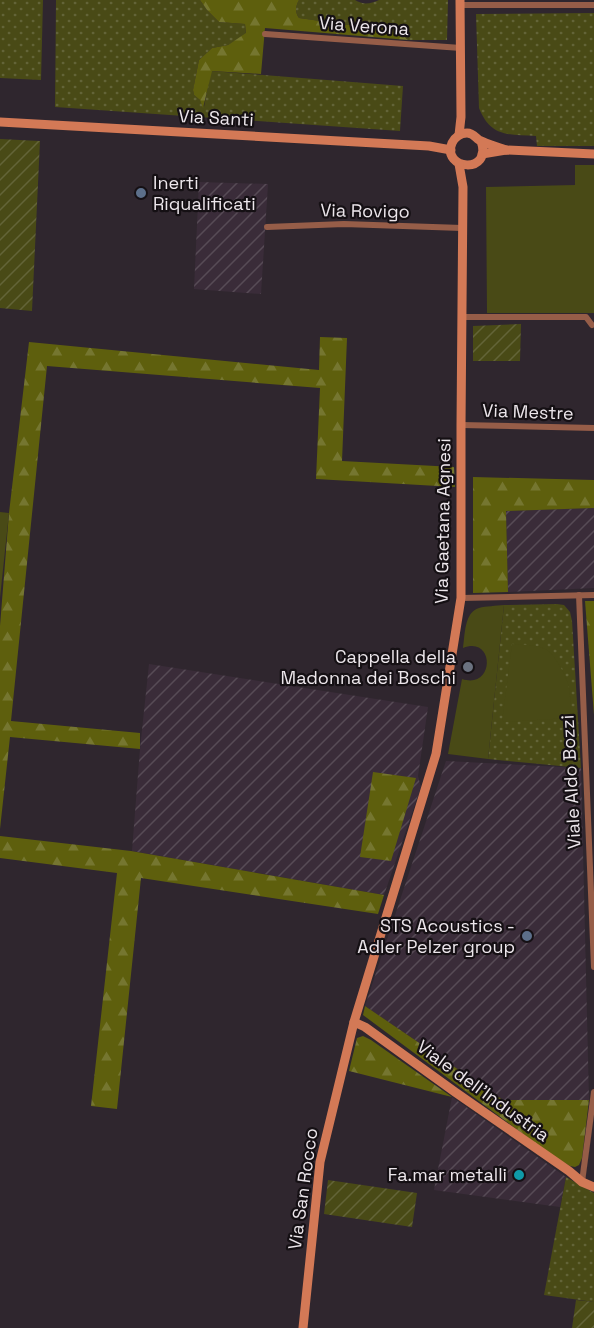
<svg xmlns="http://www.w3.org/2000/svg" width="594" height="1328" font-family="'Space Grotesk',sans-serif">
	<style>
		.industrial { fill: url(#industrial-furrows) }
		.grass { fill: url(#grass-dots) }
		.forest { fill: url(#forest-firs) }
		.park { fill: #494a16 }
		.garden { fill: url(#garden-furrows) }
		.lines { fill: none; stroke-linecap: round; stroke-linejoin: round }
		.street { stroke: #965d48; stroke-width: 6 }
		.secondary { stroke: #d37956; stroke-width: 9 }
		.service-dot { fill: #5c6f8a; stroke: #151014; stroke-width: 2 }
		.worship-dot { fill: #6b7280; stroke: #151014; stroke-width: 2 }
		.culture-dot { fill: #0f9aa8; stroke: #151014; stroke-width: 2 }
		.labels { text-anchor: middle; stroke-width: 4.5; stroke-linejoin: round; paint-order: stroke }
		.street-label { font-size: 18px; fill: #ece6eb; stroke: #151014 }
		.poi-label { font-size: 18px; fill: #ece6eb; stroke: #151014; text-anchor: end }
	</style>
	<defs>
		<pattern id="industrial-furrows" width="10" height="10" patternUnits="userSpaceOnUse" patternTransform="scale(1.5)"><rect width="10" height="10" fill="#3a2c39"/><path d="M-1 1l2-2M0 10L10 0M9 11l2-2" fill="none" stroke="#574b56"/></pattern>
		<pattern id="grass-dots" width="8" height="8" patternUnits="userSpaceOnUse" patternTransform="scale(1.5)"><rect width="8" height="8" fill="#494a16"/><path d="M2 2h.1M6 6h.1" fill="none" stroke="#636438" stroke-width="1.8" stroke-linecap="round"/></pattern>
		<pattern id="forest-firs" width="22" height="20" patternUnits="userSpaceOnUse" patternTransform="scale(1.5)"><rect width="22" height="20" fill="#5e5f0d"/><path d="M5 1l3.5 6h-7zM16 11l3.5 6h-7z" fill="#757630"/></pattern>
		<pattern id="garden-furrows" width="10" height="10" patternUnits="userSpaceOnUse" patternTransform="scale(1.5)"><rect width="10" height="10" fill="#494a16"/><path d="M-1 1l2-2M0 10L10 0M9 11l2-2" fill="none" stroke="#636438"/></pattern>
	</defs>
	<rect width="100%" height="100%" fill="#2f262e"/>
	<g class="industrial">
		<polygon points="199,182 268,184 261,294 194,289"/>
		<polygon points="594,508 594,588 508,592 506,511"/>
		<polygon points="149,664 428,707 418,776 421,787 384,895 132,851 140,749"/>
		<polygon points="446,761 581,768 589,1100 503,1100 365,1006"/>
		<polygon points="452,1097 566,1177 560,1207 434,1190"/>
	</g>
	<g class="grass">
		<polygon points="0,0 43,0 41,80 0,78"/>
		<polygon points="56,0 200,0 207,10 219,22 245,24 246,34 228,45 212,48 199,60 193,90 194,95 200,100 204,107 211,71 403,86 400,131 55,107"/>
		<path d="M299 0H355C363 5 370 4 379 0H448L447 40H408L401 34 391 31 299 18C295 12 295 7 299 0Z"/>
		<path d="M594 13V146H537L536 136C509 134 491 138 479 108L476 14Z"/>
		<polygon points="557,604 564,605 570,612 572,621 581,768 488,759 504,605"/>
		<polygon points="566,1177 594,1193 594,1302 544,1295"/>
	</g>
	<g class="forest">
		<path d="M200 0H299C295 7 295 12 299 18L391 31 401 34 408 40 265 28 261 74 212 71 203 108 200 100 194 95 193 90 199 60 212 48 228 45 246 33 245 24 219 22 207 10Z"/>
		<polygon points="320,337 347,338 342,461 454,467 455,487 316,479 320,388 47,366 11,721 140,733 140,749 10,737 0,829 0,626 9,513 29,342 319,370"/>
		<polygon points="473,477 594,480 594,508 506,511 508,592 473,593"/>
		<polygon points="585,601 594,601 594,715"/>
		<polygon points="373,772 416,778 391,861 360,857"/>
		<polygon points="0,836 131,851 384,895 378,914 141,878 117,1109 91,1106 117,873 0,858"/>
		<polygon points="365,1006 503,1100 589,1100 582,1158 579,1165 575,1167 570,1166 550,1154 363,1015"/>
		<polygon points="363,1036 371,1040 452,1097 349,1071 357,1038"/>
	</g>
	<g class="park">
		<polygon points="575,165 594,165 594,313 487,313 486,187 575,185"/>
		<polygon points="0,512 9,513 0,598"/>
		<path d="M504 605 488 759 448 754 462 679C495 690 495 635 463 648 465 636 464 612 479 608 486 606 496 606 504 605Z"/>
		<path d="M512 644C522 645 536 644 545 649 551 652 555 658 558 663 571 683 571 696 570 718L502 722Z"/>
	</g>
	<g class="garden">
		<polygon points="0,139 40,141 32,311 0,308"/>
		<polygon points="521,324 520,361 473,361 473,326"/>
		<polygon points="328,1180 417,1193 412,1227 324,1214"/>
		<polygon points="576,1300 594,1302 594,1328 572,1328"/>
	</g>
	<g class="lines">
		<g class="street">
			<polyline points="460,5 594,5"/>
			<polyline points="265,34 461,48"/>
			<polyline points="267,227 344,224 462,228"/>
			<polyline points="462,317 586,317 592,325"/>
			<polyline points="461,425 594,428"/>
			<polyline points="579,595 594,967"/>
			<polyline points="461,598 594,595"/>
			<polyline points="582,1182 594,1092"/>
		</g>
		<g class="secondary">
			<polyline points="0,122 429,146 451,150"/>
			<polyline points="459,135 461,117 460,0"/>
			<path d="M481 141C493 175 441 170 452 143 455 137 461 133 467 133 473 133 475 137 479 140 487 144 498 147 506 150"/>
			<polyline points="482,154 506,150 594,154"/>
			<polyline points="354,1022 365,1027 455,1092 569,1171 582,1182 594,1187"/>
			<polyline points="303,1328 320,1162 354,1022 436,754 461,598 461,425 463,187 459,164"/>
		</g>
	</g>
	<g class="service-dot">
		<circle cx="141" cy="193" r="6"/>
		<circle cx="527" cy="936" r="6"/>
	</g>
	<circle class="worship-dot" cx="468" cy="667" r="6"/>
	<circle class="culture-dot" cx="519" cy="1175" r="6"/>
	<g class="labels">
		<g class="street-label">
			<text transform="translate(364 26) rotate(4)" y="6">Via Verona</text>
			<text transform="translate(216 118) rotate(3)" y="6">Via Santi</text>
			<text transform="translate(365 211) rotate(1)" y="6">Via Rovigo</text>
			<text transform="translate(528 412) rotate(2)" y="6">Via Mestre</text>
			<text transform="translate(443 521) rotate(-89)" y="6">Via Gaetana Agnesi</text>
			<text transform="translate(571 782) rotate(-93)" y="6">Viale Aldo Bozzi</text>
			<text transform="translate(483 1091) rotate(36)" y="6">Viale dell'Industria</text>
			<text transform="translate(303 1189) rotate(-82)" y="6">Via San Rocco</text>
		</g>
		<g class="poi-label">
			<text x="153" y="189" text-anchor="start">Inerti<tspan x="153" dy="21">Riqualificati</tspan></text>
			<text x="456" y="663">Cappella della<tspan x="456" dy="21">Madonna dei Boschi</tspan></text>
			<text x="515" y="932">STS Acoustics -<tspan x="515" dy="21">Adler Pelzer group</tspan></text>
			<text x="507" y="1181">Fa.mar metalli</text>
		</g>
	</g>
</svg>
